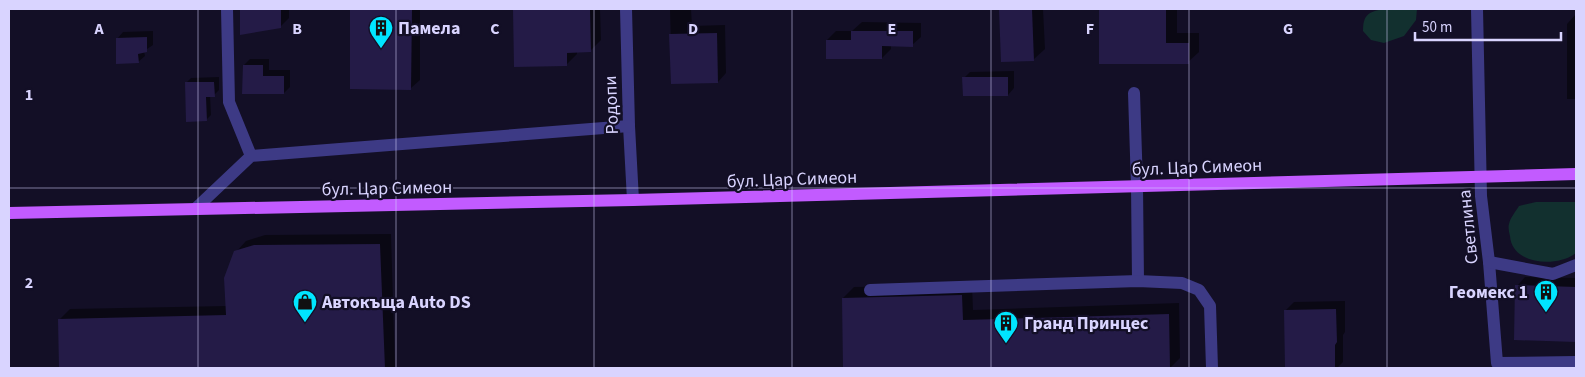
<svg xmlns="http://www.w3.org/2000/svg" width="1585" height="377" font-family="'Source Sans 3',sans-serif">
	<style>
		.green { fill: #12302f }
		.shadow { fill: #0007 }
		.building { fill: #241b47 }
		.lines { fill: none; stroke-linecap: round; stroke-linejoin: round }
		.minor { stroke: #3d3a85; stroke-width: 12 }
		.major { stroke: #c25bff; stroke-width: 12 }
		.grid { fill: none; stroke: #d9d4ff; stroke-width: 1; stroke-opacity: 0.55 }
		.labels { text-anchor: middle; stroke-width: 4.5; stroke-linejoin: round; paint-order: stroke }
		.poi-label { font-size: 18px; font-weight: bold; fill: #d9d4ff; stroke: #130f26; text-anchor: start }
		.street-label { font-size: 18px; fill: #d9d4ff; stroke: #130f26 }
		.grid-label { font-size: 16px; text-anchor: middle; font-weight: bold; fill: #d9d4ff; stroke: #130f26; stroke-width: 4.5; stroke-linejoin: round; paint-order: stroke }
	</style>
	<rect width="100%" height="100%" fill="#130f26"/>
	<g class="green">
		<path d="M1383 9H1417L1416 20 1404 36 1384 43 1371 40 1363 31C1363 15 1368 12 1383 9Z"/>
		<path d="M1536 202H1576V253C1557 268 1512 265 1510 236 1509 232 1508 227 1509 224 1510 218 1516 211 1519 206Z"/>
	</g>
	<g class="shadow">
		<polygon points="241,9 289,9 289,18 280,27 242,34"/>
		<polygon points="351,9 420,9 420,80 411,88 351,88"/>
		<polygon points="514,9 600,9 601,40 590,51 577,51 577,54 567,64 515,66"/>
		<polygon points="670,9 691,9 692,26 725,25 726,73 718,82 672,83"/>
		<polygon points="1000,9 1043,9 1045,49 1034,59 1002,61"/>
		<polygon points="1100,9 1177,9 1177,33 1199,33 1199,52 1188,62 1100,63"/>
		<polygon points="1576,14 1576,99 1567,99 1567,24"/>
		<polygon points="862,22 921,23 921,37 912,45 891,45 891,49 882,58 827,40 836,31 852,31"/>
		<polygon points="153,31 153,45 144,51 145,56 138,62 117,39 123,32"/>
		<polygon points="250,59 269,59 269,70 290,70 290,87 284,93 244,65"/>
		<polygon points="1014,71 1014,88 1008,95 964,78 970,72"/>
		<polygon points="219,77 219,90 214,95 210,95 211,115 206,120 186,83 191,78"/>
		<polygon points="391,234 395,368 60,368 59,320 70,309 227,306 236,252 246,241 265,235"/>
		<polygon points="1525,277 1576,278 1576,340 1515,339 1517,286"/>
		<polygon points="972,285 973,310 1179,303 1180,358 1170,368 845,368 843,298 854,287"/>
		<polygon points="1345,301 1345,332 1343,335 1343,362 1337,368 1286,368 1285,311 1294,302"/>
	</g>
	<g class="building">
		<polygon points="240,9 281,9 281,28 240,35"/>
		<polygon points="350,9 412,9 411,90 350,89"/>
		<polygon points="513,9 590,9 591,52 567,53 567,66 514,67"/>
		<polygon points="999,9 1032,9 1034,61 1001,62"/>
		<polygon points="1099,9 1166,9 1166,43 1189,43 1189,64 1099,64"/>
		<polygon points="851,31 913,31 913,47 882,46 882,59 826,59 826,40 851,40"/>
		<polygon points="717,33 718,83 671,84 669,34"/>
		<polygon points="147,37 147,52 138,54 139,63 116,64 116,38"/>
		<polygon points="243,65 263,65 263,76 284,76 284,94 242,94"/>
		<polygon points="962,77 1008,77 1008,96 963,96"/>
		<polygon points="185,82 214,82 215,97 206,97 207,121 186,122"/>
		<polygon points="380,244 385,368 59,368 58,319 226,315 224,278 234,251 254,245"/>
		<polygon points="1515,285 1576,287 1576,342 1514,340"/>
		<polygon points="962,295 963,320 1169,314 1170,368 843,368 842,298"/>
		<polygon points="1336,309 1337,342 1335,345 1335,368 1285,368 1284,310"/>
	</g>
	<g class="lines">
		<g class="minor">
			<polyline points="227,9 229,102 251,156"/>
			<polyline points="626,9 629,126 633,200"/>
			<polyline points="1477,9 1481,196 1489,262 1497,363 1576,362"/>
			<polyline points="1134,93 1137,186 1138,281"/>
			<polyline points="195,209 251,156 629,126"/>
			<polyline points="1489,262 1553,274 1576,265"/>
			<polyline points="870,290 1138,281 1182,283 1199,290 1210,306 1212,368"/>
		</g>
		<polyline class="major" points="9,213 633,200 1576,174"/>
	</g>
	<path class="grid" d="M198 9V368M396 9V368M594 9V368M792 9V368M991 9V368M1189 9V368M1387 9V368M9 188H1576"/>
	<defs>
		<symbol id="building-pin" viewBox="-11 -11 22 30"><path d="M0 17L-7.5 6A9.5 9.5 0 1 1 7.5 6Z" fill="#00e5ff" stroke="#130f26"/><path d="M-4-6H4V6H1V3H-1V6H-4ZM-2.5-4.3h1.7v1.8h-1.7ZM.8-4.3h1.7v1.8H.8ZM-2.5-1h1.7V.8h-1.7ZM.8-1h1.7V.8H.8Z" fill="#111"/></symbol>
		<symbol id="shop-pin" viewBox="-11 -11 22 30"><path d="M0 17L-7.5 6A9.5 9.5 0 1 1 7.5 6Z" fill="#00e5ff" stroke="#130f26"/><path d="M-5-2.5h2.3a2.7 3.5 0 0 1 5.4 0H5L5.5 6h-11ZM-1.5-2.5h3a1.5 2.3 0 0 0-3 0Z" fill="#111"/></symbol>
	</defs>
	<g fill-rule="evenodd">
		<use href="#building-pin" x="367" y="14" width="28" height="38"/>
		<use href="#building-pin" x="1532" y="278" width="28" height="38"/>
		<use href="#shop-pin" x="291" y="288" width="28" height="38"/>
		<use href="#building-pin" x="992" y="309" width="28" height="38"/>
	</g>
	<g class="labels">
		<g class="poi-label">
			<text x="398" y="34">Памела</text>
			<text x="1528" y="298" text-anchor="end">Геомекс 1</text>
			<text x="322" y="308">Автокъща Auto DS</text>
			<text x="1024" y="329">Гранд Принцес</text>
		</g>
		<g class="street-label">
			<text transform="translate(611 105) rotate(-92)" y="6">Родопи</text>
			<text transform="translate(1197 167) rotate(-2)" y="6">бул. Цар Симеон</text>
			<text transform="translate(792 179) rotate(-2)" y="6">бул. Цар Симеон</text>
			<text transform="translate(387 188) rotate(-1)" y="6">бул. Цар Симеон</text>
			<text transform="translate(1468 227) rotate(-96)" y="6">Светлина</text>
		</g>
	</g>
	<g class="grid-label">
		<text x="99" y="34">A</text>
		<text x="297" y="34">B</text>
		<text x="495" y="34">C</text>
		<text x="693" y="34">D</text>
		<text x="892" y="34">E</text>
		<text x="1090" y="34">F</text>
		<text x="1288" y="34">G</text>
		<text x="29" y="100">1</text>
		<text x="29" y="288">2</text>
	</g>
	<rect width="1585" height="377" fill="none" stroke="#d9d4ff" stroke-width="20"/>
	<path d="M1415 32v8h146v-8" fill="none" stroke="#d9d4ff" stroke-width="2.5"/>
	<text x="1422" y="32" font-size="15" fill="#d9d4ff" stroke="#130f26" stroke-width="4" paint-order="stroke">50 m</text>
</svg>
